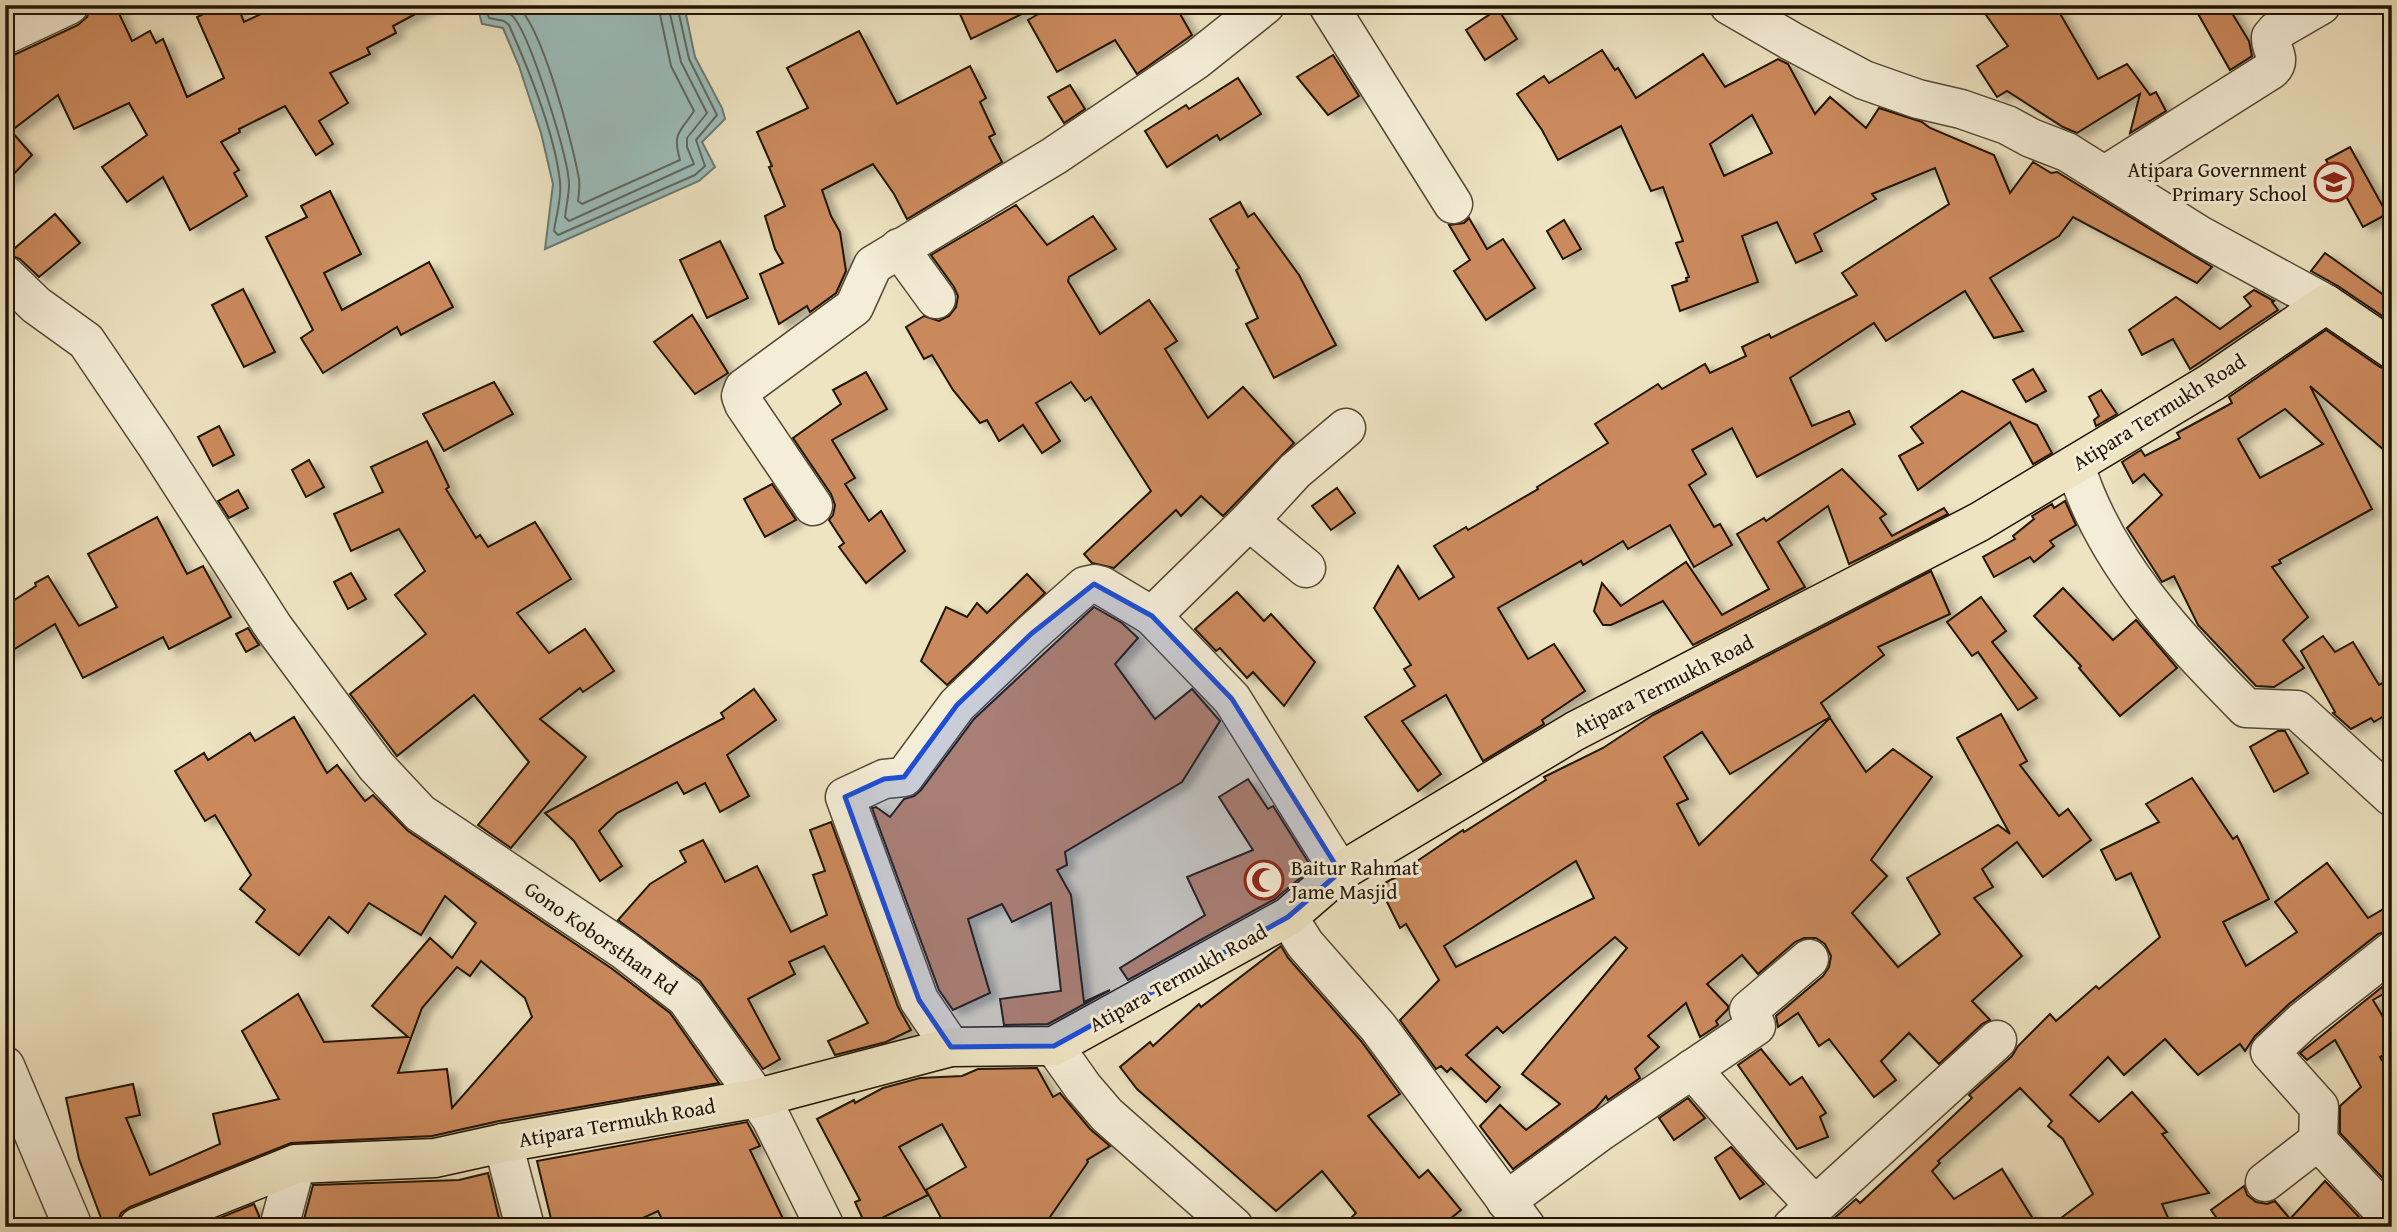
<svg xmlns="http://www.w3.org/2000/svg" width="2397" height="1232" font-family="'Gentium Book Plus',serif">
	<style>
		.water { fill: #9cbdbb; stroke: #6b7972; stroke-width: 2 }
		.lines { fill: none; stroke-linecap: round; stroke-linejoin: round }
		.shore { stroke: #5f6860; stroke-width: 2 }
		.building { fill: #cb8a5d; stroke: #221404; stroke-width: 2; fill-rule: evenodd; filter: url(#shadow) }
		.minor-casing { stroke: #554834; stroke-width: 41 }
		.major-casing { stroke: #221404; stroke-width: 41 }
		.minor { stroke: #f4edd7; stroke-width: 38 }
		.major { stroke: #eee4c2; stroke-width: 38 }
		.marked { fill: #1d4ed8; fill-opacity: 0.2; stroke: #1d4ed8; stroke-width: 5; stroke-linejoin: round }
		.labels { text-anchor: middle; stroke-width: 6; stroke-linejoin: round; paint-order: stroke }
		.poi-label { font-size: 21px; fill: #221404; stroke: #f4edd7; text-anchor: end }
		.street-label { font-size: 21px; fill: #221404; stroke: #f4edd7 }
	</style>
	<defs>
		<filter id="shadow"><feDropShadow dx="8" dy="4.5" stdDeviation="3.5" flood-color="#0004"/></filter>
	</defs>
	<rect width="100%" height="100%" fill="#eee4c2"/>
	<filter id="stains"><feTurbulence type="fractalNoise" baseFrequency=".00286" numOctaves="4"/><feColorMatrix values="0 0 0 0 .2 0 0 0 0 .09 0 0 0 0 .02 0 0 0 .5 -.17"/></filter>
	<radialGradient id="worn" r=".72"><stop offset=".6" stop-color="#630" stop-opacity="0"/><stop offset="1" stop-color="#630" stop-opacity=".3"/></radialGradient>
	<polygon class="water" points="477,5 684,5 695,57 722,108 725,119 702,142 715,167 699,181 545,249 553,184 541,133 519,66 503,28 482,24"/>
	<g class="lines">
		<g class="shore">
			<path d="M485 5 489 18 504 21 509 25C529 70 555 134 560 182 562 198 556 216 554 231L558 235 695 175 705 166 696 140 717 115 689 59 677 5"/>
			<path d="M494 5 496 10C503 12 511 12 515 19 531 40 569 158 569 185 569 195 566 207 565 217L569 221 694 164 687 147V138L707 113 681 62 668 5"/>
			<path d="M516 5C542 24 573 145 579 179 580 186 579 194 578 201L582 204 680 160C672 132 680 133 694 111L671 66 658 5"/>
		</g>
	</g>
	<g class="building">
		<polygon points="91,5 115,5 132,41 150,31 156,43 163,39 187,97 224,78 197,17 223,5 237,5 244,22 280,5 432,5 393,26 396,33 367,48 370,54 330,73 348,103 319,121 333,144 316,155 285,106 239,129 240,132 221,142 239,170 234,173 247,196 190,230 163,177 127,202 102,167 147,135 129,103 74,129 58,95 11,131 32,155 5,183 5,57 14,55 78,25 87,17"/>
		<polygon points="956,5 1040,5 971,39"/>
		<polygon points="1054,5 1175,5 1192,35 1137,74 1115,40 1057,72 1028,20"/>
		<polygon points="1979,5 2055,5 2098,79 2127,64 2150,95 2156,92 2166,111 2130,133 2140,94 2077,133 2063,127 2007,91 1997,97 1977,66 2008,46"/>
		<polygon points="2193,5 2227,5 2249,41 2252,56 2230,70"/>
		<polygon points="1498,9 1517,39 1485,60 1466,30"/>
		<polygon points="859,31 897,104 970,66 986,98 980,102 995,134 989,137 1002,162 907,219 894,194 873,164 822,190 831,216 840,232 846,271 836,293 810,312 807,306 779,324 760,274 783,263 775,249 765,216 785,206 769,167 772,166 757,132 808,108 787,68"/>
		<path d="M1602 50 1615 70 1618 68 1636 98 1703 54 1725 87 1778 59 1788 64 1815 114 1830 97 1866 128 1879 108 1922 122 1930 128 1994 155 2010 193 2033 162 2051 173 2057 172 2212 267 2197 283 2073 217 2059 236 1990 278 2023 331 1994 338 1965 291 1886 341 1874 323 1790 378 1812 426 1849 411 1855 424 1757 477 1732 428 1692 450 1706 474 1689 485 1714 527 1720 524 1732 545 1694 567 1670 525 1628 549 1623 541 1583 565 1581 561 1498 608 1528 659 1554 644 1585 691 1542 720 1544 724 1483 761 1446 695 1402 721 1441 774 1418 791 1365 717 1415 686 1404 669 1411 665 1374 608 1398 566 1419 599 1454 577 1434 546 1466 527 1468 530 1538 489 1537 487 1608 443 1595 424 1658 384 1662 389 1705 364 1710 373 1746 356 1742 347 1769 334 1771 338 1857 295 1842 273 1949 204 1935 168 1872 194 1876 199 1814 234 1822 251 1796 263 1777 222 1742 236 1758 282 1680 311 1672 286 1687 281 1686 278 1689 277 1676 243 1683 241 1663 187 1651 191 1621 126 1558 160 1542 130 1517 94 1544 76 1549 83ZM1752 115 1772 153 1724 176 1710 144Z"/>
		<polygon points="1333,55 1359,96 1328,115 1297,77"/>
		<polygon points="1238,78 1261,114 1220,140 1217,135 1167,167 1145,131 1186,105 1189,109"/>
		<polygon points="1070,85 1085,109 1064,123 1048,97"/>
		<polygon points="2350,147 2387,214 2363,227 2326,160"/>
		<polygon points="330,191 361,254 324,273 342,310 429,262 453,307 401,335 397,327 323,373 301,338 313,330 266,237 307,217 301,206"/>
		<polygon points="1240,202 1248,217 1254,213 1299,275 1336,345 1274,378 1246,324 1258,318 1236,270 1239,268 1210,219"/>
		<polygon points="1016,205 1047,245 1093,216 1116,249 1069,277 1068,281 1100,334 1149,300 1177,341 1165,349 1208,418 1243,387 1294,443 1223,516 1201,496 1181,516 1176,510 1114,568 1092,563 1084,554 1151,491 1091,397 1085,401 1071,382 1036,403 1060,441 1042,453 1023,425 999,441 987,420 980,423 953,390 932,355 924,359 906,327 924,316 939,321 949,316 956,307 958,296 954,287 931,255"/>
		<polygon points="55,214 80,243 39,277 20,259 8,254"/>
		<polygon points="1469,218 1487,249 1503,239 1535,288 1486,320 1454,271 1470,260 1449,225 1464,223"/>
		<polygon points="1564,220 1581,249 1563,259 1547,231"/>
		<polygon points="720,241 748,298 707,318 680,260"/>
		<polygon points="2325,253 2392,301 2392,318 2390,321 2338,286 2311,271"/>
		<polygon points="243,289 275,352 244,367 212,305"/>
		<polygon points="2254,290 2274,301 2272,302 2278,310 2190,369 2173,339 2142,355 2129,330 2176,297 2220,329 2251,306 2244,297"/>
		<polygon points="692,315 728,373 695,394 654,342"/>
		<path d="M2326 330 2380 367 2392 371V457L2310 386 2372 509 2279 560 2281 563 2272 567 2308 617 2283 640 2304 668 2274 687 2256 686 2198 625 2174 576 2162 582 2127 528 2162 495 2144 474 2133 483 2122 462 2141 450 2145 456 2180 438 2177 433 2232 403 2229 397ZM2285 409 2323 444 2260 478 2238 439Z"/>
		<polygon points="2033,369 2046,391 2026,402 2013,380"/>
		<polygon points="866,372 887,409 832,440 855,478 845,484 869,521 881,511 905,551 866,583 839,547 844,543 829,520 833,515 835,505 831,494 793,438 841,404 833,390"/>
		<polygon points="494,382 513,414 444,451 423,414"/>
		<polygon points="2101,390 2117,414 2096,426 2094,420 2099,416 2089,397"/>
		<polygon points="1962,391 2037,425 2052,453 2033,464 2010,422 1918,490 1899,456 1923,443 1911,427"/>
		<polygon points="219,426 234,455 213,466 198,437"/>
		<polygon points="427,441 449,487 446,489 476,538 480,535 488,547 535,522 571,579 517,613 549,653 585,629 614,671 583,692 580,688 540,719 586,757 511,848 478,825 529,762 474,695 397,756 350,694 426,634 395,595 425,571 399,529 351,551 334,514 383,492 371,467"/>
		<polygon points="309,460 324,487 306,497 292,470"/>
		<polygon points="1842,469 1886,514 1880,518 1892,536 1944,508 1948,514 1849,564 1828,506 1778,542 1805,587 1693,645 1663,601 1611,625 1603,625 1594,611 1602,583 1621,606 1686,562 1722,615 1769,589 1737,534 1764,518 1766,521"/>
		<polygon points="772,484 796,520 765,537 744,499"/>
		<polygon points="1337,488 1355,513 1331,530 1312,506"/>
		<polygon points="238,490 248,508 229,518 218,501"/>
		<polygon points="2065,501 2076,525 2050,541 2054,546 2034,562 2030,557 1994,577 1983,557 2015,539 2013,536 2034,519 2032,516 2052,504 2054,508"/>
		<polygon points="157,517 187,574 203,566 231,617 169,649 163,637 83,678 55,624 5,655 5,606 36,586 35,583 48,576 79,626 117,607 88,554"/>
		<path d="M1931 571 1950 614 1878 647 1884 655 1821 703 1830 717 1730 774 1702 732 1664 757 1688 799 1677 804 1699 845 1830 718 1866 772 1893 749 1932 777 1871 860 1887 876 1852 913 1898 967 1940 934 1907 878 1998 825 2010 834 1957 738 2001 714 2027 761 2020 765 2059 816 2068 809 2091 840 2043 877 2017 842 1982 869 1993 887 1974 898 2022 956 1972 1001 1990 1020 1982 1024 1939 1064 1909 1033 1881 1061 1896 1080 1874 1097 1829 1039 1819 1046 1798 1013 1778 1027 1776 1016 1823 976 1829 967 1831 956 1825 944 1816 938H1804L1795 942 1758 974 1742 955 1707 984 1728 1006V1009L1716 1021 1718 1025 1700 1037 1686 1003 1648 1036 1659 1047 1635 1069 1640 1078 1608 1100 1606 1096 1596 1108 1513 1169 1480 1126 1500 1105 1526 1130 1560 1104 1522 1074 1627 948 1615 937 1503 1033 1497 1027 1466 1055 1500 1087 1486 1102 1451 1068 1447 1072 1441 1066 1436 1069 1400 1020 1439 980 1406 924 1400 928 1379 886 1402 874 1401 872 1463 830 1464 832 1546 780 1544 777 1603 748 1653 715ZM1576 861 1594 898 1456 967 1444 946Z"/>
		<polygon points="351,573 366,599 348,609 334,582"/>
		<polygon points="1027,574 1045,593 947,685 921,661 946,607 967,617 977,603 987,613"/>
		<polygon points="2063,588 2113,640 2136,620 2177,668 2120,716 2079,668 2081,666 2034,616"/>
		<polygon points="1237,592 1264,621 1271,614 1315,662 1284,706 1253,672 1247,678 1220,648 1216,651 1195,629"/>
		<polygon points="1981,597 2006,631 1992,642 2037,698 2018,710 1978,652 1972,656 1947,622"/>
		<polygon points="1094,607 1122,623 1138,638 1115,664 1155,719 1192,689 1220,721 1182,782 1065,852 1067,865 1057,870 1071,895 1084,1002 1110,990 1048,1024 1004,1025 1000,999 1061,991 1051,903 1012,922 1002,904 968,919 990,993 953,1010 939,990 872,808 876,807 890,817 904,799 914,796 921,790 974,719"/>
		<polygon points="248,628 259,645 246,652 236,634"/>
		<polygon points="2323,636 2335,652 2353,642 2379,685 2392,678 2392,711 2374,722 2371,718 2351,729 2333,713 2335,712 2301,651"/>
		<polygon points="754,689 776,720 727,755 749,796 720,812 705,783 684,794 677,782 617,813 599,831 622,866 600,881 574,841 545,813 724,718 721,713"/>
		<path d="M294 717 327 773 337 765 365 801 373 795 408 831 611 968 670 1013 719 1083 499 1121 432 1136 291 1143 130 1207 121 1213 118 1220 104 1226 79 1159 66 1098 133 1084 140 1115 126 1118 150 1175 220 1144 213 1114 279 1099 242 1031 298 994 324 1042 408 1037 372 1006 430 938 452 958 476 923 445 896 421 935 369 903 348 933 329 917 299 955 256 922 265 910 240 889 251 875 215 815 205 821 175 771 204 753 208 760 250 733 255 741ZM481 961 525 998 532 1017 452 1108 447 1069 398 1073 422 1008 457 967 470 976Z"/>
		<polygon points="2278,731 2285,731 2308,773 2274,792 2250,747"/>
		<polygon points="2192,778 2233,839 2237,836 2269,899 2223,922 2246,966 2297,932 2275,902 2327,863 2368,918 2392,904 2392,930 2378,934 2289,1004 2255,1036 2245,1051 2240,1044 2198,1075 2165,1039 2124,1075 2108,1057 2070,1095 2099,1122 2132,1092 2167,1132 2162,1134 2209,1193 2162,1204 2172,1227 2049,1227 2093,1194 2063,1139 2048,1126 2052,1121 2020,1088 1938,1161 1940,1163 1932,1171 1954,1199 2002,1169 2038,1227 1837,1227 1831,1221 1856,1199 1860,1203 1930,1138 1972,1098 1969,1095 2012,1056 2018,1046 2050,1014 2056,1021 2096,986 2099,989 2160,937 2131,873 2116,880 2101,850 2159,822 2146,804"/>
		<polygon points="1248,779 1268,809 1273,806 1312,868 1275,899 1128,980 1120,968 1205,915 1187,877 1253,850 1219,797"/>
		<polygon points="831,822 898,1007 911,1030 886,1042 835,1055 828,1041 868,1023 824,946 789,962 795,974 748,999 780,1059 763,1069 700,981 618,920 650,884 686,862 680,851 703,840 725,882 757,866 791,932 827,915 813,875 825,871 810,830"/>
		<polygon points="1281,946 1288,958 1361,1041 1400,1094 1368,1116 1419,1178 1428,1170 1461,1210 1440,1227 1342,1227 1356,1213 1322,1171 1276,1211 1137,1089 1120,1067 1150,1042 1153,1046 1199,1004 1201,1007"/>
		<polygon points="2392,979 2392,989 2373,1000 2392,1032 2392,1051 2380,1057 2392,1077 2392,1188 2340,1133 2340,1106 2361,1087 2335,1040 2307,1060 2300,1053"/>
		<polygon points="1761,1049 1790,1085 1802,1077 1826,1113 1820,1117 1828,1137 1797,1149 1738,1065"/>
		<polygon points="1037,1068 1053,1097 1060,1093 1090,1129 1110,1146 1087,1160 1088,1162 1043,1227 946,1227 926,1190 966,1167 942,1124 899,1147 928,1195 866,1226 855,1202 860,1200 817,1119 854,1100 855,1103 883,1088 920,1078 962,1076 978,1069"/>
		<polygon points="1688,1098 1705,1118 1674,1140 1659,1118"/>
		<polygon points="747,1122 760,1146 750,1150 787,1227 666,1227 658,1211 623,1227 553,1227 537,1161"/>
		<polygon points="1731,1147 1764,1184 1740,1199 1715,1158"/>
		<polygon points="488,1173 501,1227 302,1227 313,1185 459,1180"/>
		<polygon points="2325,1181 2361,1219 2349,1227 2223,1227 2211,1210 2244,1186 2247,1195 2256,1202 2267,1204 2275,1201 2290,1219"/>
		<polygon points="254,1204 259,1216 258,1227 214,1227 212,1221"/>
	</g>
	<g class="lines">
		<defs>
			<g id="minor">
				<polyline points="1328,5 1453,204"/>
				<polyline points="1729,5 1791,41 1864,80 1918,99 1961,109 2007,125 2031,138 2067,152 2201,236 2326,304"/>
				<polyline points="5,35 69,5"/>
				<path d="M2105 175 2271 70C2283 59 2270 50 2271 37L2276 31 2321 5"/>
				<polyline points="899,248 936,299"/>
				<polyline points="5,275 36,305 86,341 155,443 274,628 376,766 420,813 624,950 686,998 771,1118 825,1227"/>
				<path d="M2075 465C2105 562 2176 637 2246 708L2297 710 2392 797"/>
				<polyline points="813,506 744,404 741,396 744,388 854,307 873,265 1054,156 1196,60 1265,5"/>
				<polyline points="1249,521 1306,568"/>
				<polyline points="1152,616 1232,699 1340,872"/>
				<polyline points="1288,917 1305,944 1378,1027 1526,1227"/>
				<polyline points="1054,1046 1083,1087 1107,1115 1234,1227"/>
				<polyline points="951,1047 919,1000 845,797 884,779 904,777 957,705 1031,634 1085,586 1094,584 1102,586 1152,616 1249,521 1295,471 1346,428"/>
				<polyline points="5,1066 73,1227"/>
				<polyline points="1692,1069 1769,1157 1815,1206"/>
				<polyline points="2318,1141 2392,1220"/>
				<polyline points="503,1143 525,1227"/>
				<polyline points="2265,1182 2318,1141 2319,1107 2270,1052 2303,1021 2392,951"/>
				<polyline points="1506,1201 1601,1131 1756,1026 1749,1010 1809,959"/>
				<polyline points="279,1227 296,1164"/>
				<polyline points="1792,1227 1997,1040"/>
			</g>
			<polyline id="major" points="138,1227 296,1164 435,1158 503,1143 758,1098 951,1047 1054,1046 1288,917 1340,872 1575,731 1979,522 2212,382 2326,304 2392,349"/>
		</defs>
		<use href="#minor" class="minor-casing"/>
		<use href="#major" class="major-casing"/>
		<use href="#minor" class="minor"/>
		<use href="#major" class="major"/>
	</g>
	<path class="marked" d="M1094 584 1152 616 1232 699 1340 872 1288 917 1054 1046 951 1047 919 1000 845 797 884 779 904 777 957 705 1031 634Z"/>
	<defs>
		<symbol id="school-ring" viewBox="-11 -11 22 22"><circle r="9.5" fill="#f4edd7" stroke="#8f2418" stroke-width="1.5"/><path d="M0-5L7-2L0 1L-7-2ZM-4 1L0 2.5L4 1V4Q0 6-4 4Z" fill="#8f2418"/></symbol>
		<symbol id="mosque-ring" viewBox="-11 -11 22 22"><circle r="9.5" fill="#f4edd7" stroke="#8f2418" stroke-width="1.5"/><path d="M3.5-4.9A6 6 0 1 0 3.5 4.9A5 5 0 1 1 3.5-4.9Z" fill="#8f2418"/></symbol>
	</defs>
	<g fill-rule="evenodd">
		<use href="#school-ring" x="2312" y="160" width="44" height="44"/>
		<use href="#mosque-ring" x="1242" y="858" width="44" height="44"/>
	</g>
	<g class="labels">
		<g class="poi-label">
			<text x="2307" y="177">Atipara Government<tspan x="2307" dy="24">Primary School</tspan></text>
			<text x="1291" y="875" text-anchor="start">Baitur Rahmat<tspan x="1291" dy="24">Jame Masjid</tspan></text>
		</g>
		<g class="street-label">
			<text transform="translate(2159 412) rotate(-32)" y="7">Atipara Termukh Road</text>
			<text transform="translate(1663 686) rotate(-27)" y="7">Atipara Termukh Road</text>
			<text transform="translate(601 938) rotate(35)" y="7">Gono Koborsthan Rd</text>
			<text transform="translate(1178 978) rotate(-29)" y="7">Atipara Termukh Road</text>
			<text transform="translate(617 1123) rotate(-10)" y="7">Atipara Termukh Road</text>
		</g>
	</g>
	<rect width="2397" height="1232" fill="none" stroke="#eee4c2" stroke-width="28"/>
	<rect x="7" y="7" width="2383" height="1218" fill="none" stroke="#221404" stroke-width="3.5"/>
	<rect x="14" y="14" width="2369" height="1204" fill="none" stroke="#221404" stroke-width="2"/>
	<rect width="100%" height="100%" filter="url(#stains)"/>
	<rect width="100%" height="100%" fill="url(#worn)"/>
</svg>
